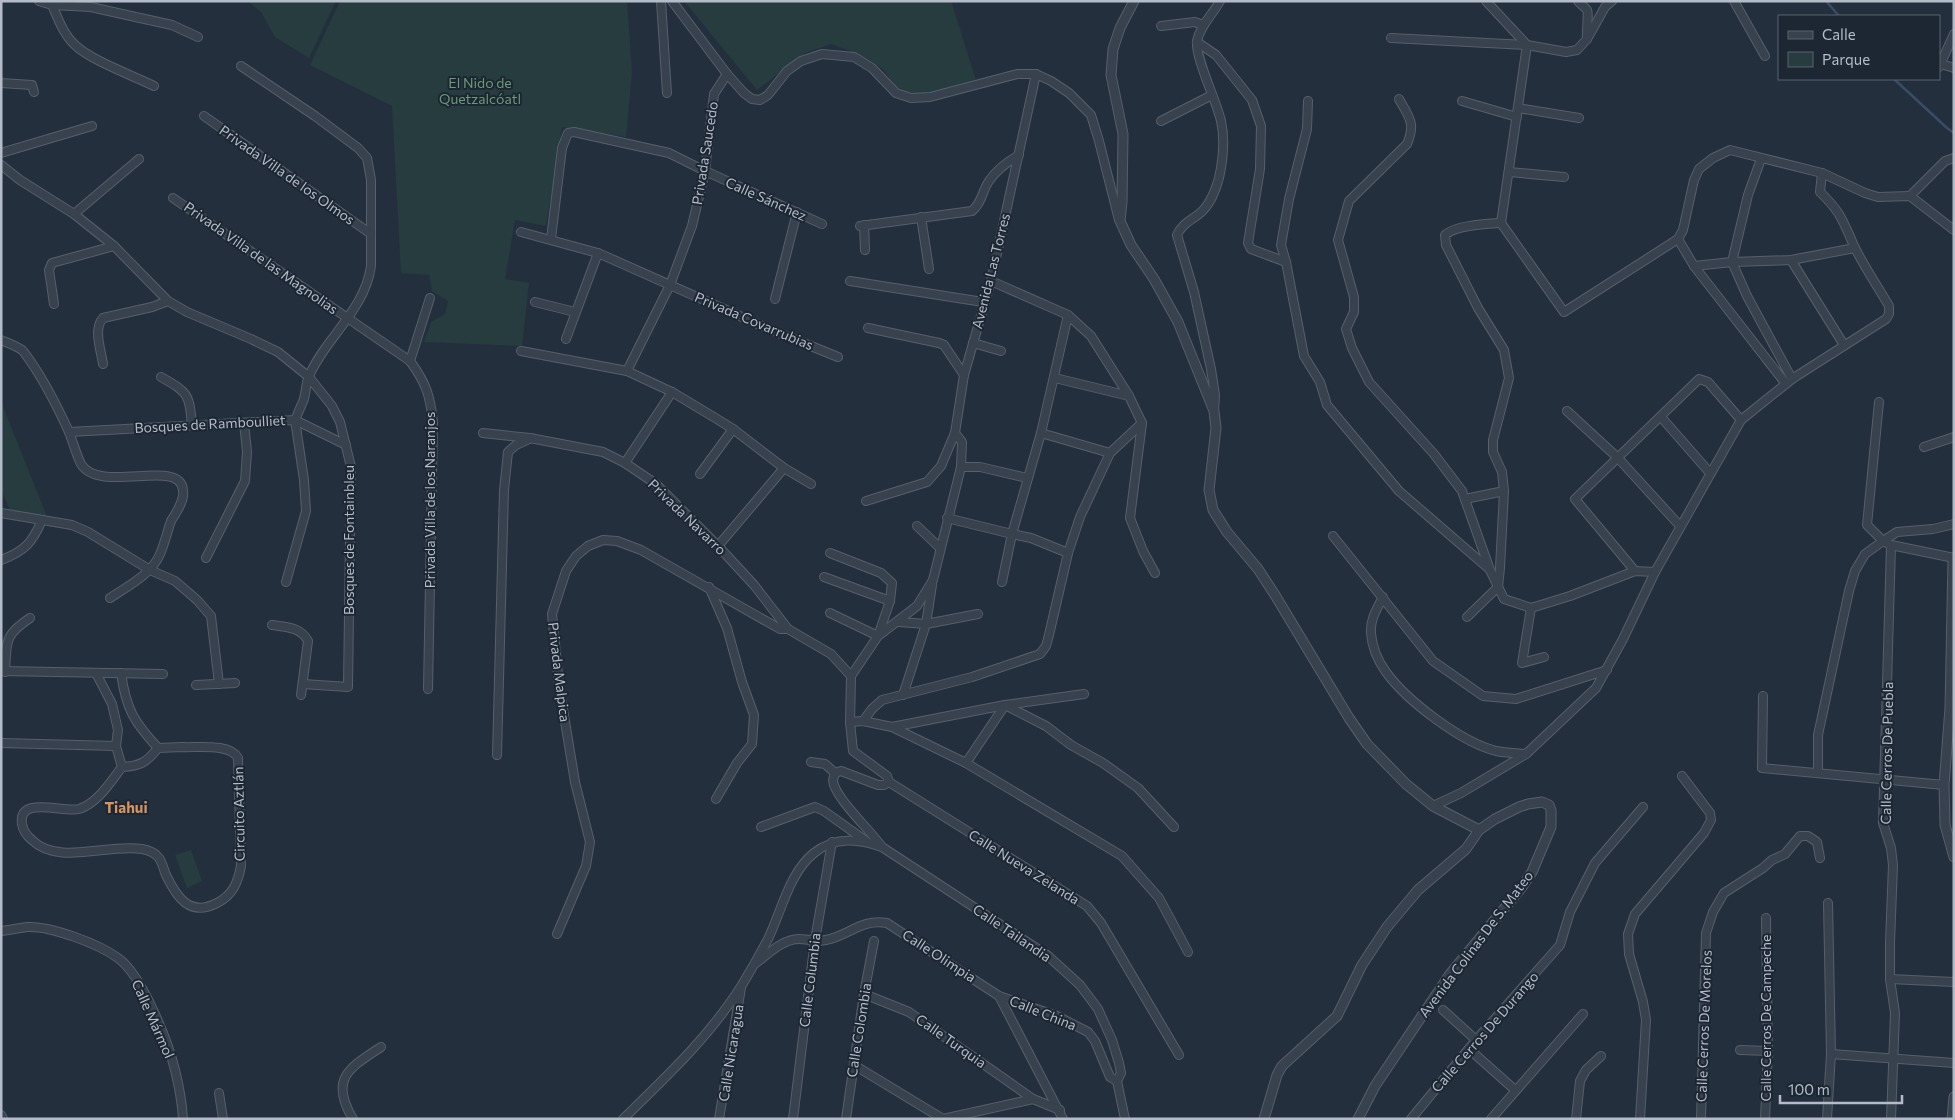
<svg xmlns="http://www.w3.org/2000/svg" width="1955" height="1120" font-family="Commissioner,sans-serif">
	<style>
		.green { fill: #263c3f }
		.lines { fill: none; stroke-linecap: round; stroke-linejoin: round }
		.stream { stroke: #394c67; stroke-width: 2.5 }
		.minor-casing { stroke: #565f6c; stroke-width: 10 }
		.tertiary-casing { stroke: #565f6c; stroke-width: 11 }
		.minor { stroke: #38414e; stroke-width: 8 }
		.tertiary { stroke: #38414e; stroke-width: 9 }
		.labels { text-anchor: middle; stroke-width: 4; stroke-linejoin: round; paint-order: stroke }
		.park-label { font-size: 14px; fill: #6b9a76; stroke: #1d2633 }
		.street-label { font-size: 14px; fill: #b4bcc9; stroke: #1d2633 }
		.neighbourhood-label { font-size: 15px; font-weight: bold; fill: #d59563; stroke: #1d2633 }
	</style>
	<rect width="100%" height="100%" fill="#242f3e"/>
	<g class="green">
		<polygon points="247,1 336,1 309,58 275,37 261,12"/>
		<polygon points="340,1 627,1 632,72 626,137 562,127 546,226 515,220 505,279 529,283 522,346 424,342 431,322 445,314 448,301 432,291 429,275 401,273 392,106 310,65"/>
		<path d="M684 1H951L976 80C957 85 920 100 901 89 892 85 888 73 880 67 866 56 847 50 831 44L805 53 757 90Z"/>
		<polygon points="1,402 47,517 10,510 1,490"/>
		<polygon points="191,850 202,881 187,888 175,855"/>
	</g>
	<g class="lines">
		<g class="stream">
			<polyline points="1826,1 1839,16"/>
			<polyline points="1894,79 1947,128 1954,133"/>
		</g>
		<defs>
			<g id="minor">
				<polyline points="39,1 52,5 91,7 131,16 172,25 198,37"/>
				<polyline points="661,1 667,93"/>
				<polyline points="672,1 727,74 744,93 752,99 760,100 768,95 787,71 801,61 822,54 854,57 872,68 896,93 911,98 930,97 1017,74 1036,74 1051,81 1069,93 1091,115 1099,141 1119,220"/>
				<polyline points="1486,1 1527,45"/>
				<path d="M1578 1C1580 4 1585 7 1587 10 1589 12 1586 33 1587 39"/>
				<polyline points="1734,1 1765,56"/>
				<path d="M52 5C58 19 64 35 75 45 92 61 132 75 154 86"/>
				<polyline points="1161,26 1195,22 1203,25"/>
				<polyline points="1391,38 1527,45 1566,52 1577,50 1587,39 1605,7 1612,1"/>
				<polyline points="1197,42 1216,55 1252,100 1261,126 1260,169 1248,243 1251,249 1286,262"/>
				<polyline points="1527,45 1501,223 1564,312 1678,239 1683,230 1694,180 1699,169 1713,158 1730,150 1822,173 1865,193 1878,197 1910,196 1954,230"/>
				<polyline points="1941,64 1954,68"/>
				<path d="M241 66 315 116 358 148 367 158 371 180V266C365 310 326 337 309 376 306 383 306 391 304 399 301 406 298 413 295 420"/>
				<polyline points="1939,67 1954,34"/>
				<polyline points="1,83 32,85 34,92"/>
				<path d="M1399 99C1409 117 1416 123 1407 144L1349 201 1338 240 1354 297V312L1346 329 1352 348 1369 382 1434 454 1462 491 1490 570 1504 599 1531 608 1570 596 1635 571 1655 572"/>
				<polyline points="1308,101 1307,129 1289,199 1281,245 1286,262 1304,356 1320,382 1327,405 1399,491 1488,568"/>
				<polyline points="1462,101 1517,117"/>
				<polyline points="1518,108 1579,118"/>
				<polyline points="204,116 371,234"/>
				<polyline points="1161,121 1212,95"/>
				<polyline points="1,153 92,126"/>
				<polyline points="1761,159 1748,195 1732,262 1747,296 1792,379"/>
				<polyline points="1,165 20,180 74,214 114,246 168,301 187,312 251,339 278,352 309,377 332,406 340,422 351,467 348,687 303,684"/>
				<polyline points="1509,172 1564,177"/>
				<polyline points="1910,196 1945,161 1954,158"/>
				<path d="M173 198 410 361C426 383 430 395 433 422L428 689"/>
				<polyline points="74,214 139,159"/>
				<polyline points="921,217 929,269"/>
				<polyline points="864,225 865,250"/>
				<path d="M860 226 972 211C982 203 982 191 989 181 997 169 1007 162 1019 155"/>
				<polyline points="521,232 598,253 769,329 838,357"/>
				<polyline points="551,239 562,148 568,133 574,132 669,153 705,171 822,224"/>
				<polyline points="1678,239 1694,266 1786,384"/>
				<polyline points="1791,260 1844,345"/>
				<polyline points="1694,266 1732,262 1791,260 1855,248"/>
				<polyline points="850,281 983,302"/>
				<polyline points="991,281 1068,315 1091,336 1129,396 1142,423 1130,518 1143,551 1155,573"/>
				<polyline points="775,299 797,212"/>
				<polyline points="535,302 575,312"/>
				<polyline points="54,304 49,270 52,263 114,246"/>
				<polyline points="1068,315 1041,433 1012,534 1031,538 1068,553"/>
				<polyline points="868,328 939,343 944,345 964,375"/>
				<polyline points="566,339 598,253"/>
				<path d="M1 340C8 343 16 346 22 350 25 353 28 358 31 362 46 384 58 408 69 432 73 442 76 454 81 464 100 495 180 457 183 490 185 500 176 513 171 521 167 532 165 543 160 554 152 574 128 586 110 598"/>
				<polyline points="973,343 1001,351"/>
				<polyline points="521,351 627,371 672,392 717,419 733,429 784,468 811,484"/>
				<polyline points="410,361 430,298"/>
				<path d="M103 364C101 350 93 329 103 318L152 307 168 301"/>
				<polyline points="627,371 670,285 692,226 705,171 714,94 727,74"/>
				<path d="M161 377C189 393 189 394 192 425"/>
				<polyline points="1055,378 1129,396"/>
				<polyline points="1879,402 1867,525 1883,541 1891,545 1883,823 1891,848 1893,865 1890,942 1890,979 1895,1013 1891,1119"/>
				<path d="M1214 411 1215 395 1211 369 1194 292 1177 235C1182 224 1190 221 1199 214 1210 205 1215 192 1219 178 1223 160 1225 139 1221 121 1217 102 1195 58 1197 41 1200 26 1213 14 1220 1"/>
				<polyline points="1567,411 1618,458 1680,526"/>
				<polyline points="1661,417 1710,473"/>
				<polyline points="69,432 295,420 346,445"/>
				<polyline points="483,433 530,438 603,452 625,463 656,484 718,546 754,585 788,629 831,654 851,676"/>
				<polyline points="1041,433 1110,453"/>
				<polyline points="1924,447 1954,437"/>
				<polyline points="625,463 672,392"/>
				<polyline points="961,467 980,467 1027,478"/>
				<polyline points="700,474 733,429"/>
				<polyline points="1465,499 1504,491"/>
				<polyline points="866,501 927,482 941,466 955,433 964,375 991,281 1036,74"/>
				<polyline points="1,513 72,525 88,532 150,570 175,581 197,600 211,616 219,684"/>
				<polyline points="947,518 1012,534 1002,582"/>
				<polyline points="917,526 940,548"/>
				<polyline points="1333,536 1433,661 1483,696 1516,699 1607,670"/>
				<polyline points="1891,545 1954,558"/>
				<polyline points="718,546 784,468"/>
				<polyline points="830,553 881,573 892,583 890,601 878,636 830,613"/>
				<polyline points="206,558 245,481 247,452 244,423"/>
				<path d="M1 560C25 551 32 543 42 520"/>
				<polyline points="1635,571 1575,499 1699,379 1708,382 1741,420"/>
				<polyline points="824,577 890,601"/>
				<polyline points="286,582 306,511 304,480 295,420"/>
				<polyline points="709,587 727,628 742,682 754,715 752,744 737,763 716,799"/>
				<path d="M1383 597C1377 609 1370 619 1371 633 1372 647 1378 661 1386 672 1407 701 1461 742 1496 751 1506 753 1516 753 1526 754"/>
				<polyline points="1531,608 1522,663 1544,657"/>
				<path d="M1467 617 1498 587 1500 568 1504 491 1502 472 1493 452V440L1509 378 1504 350 1478 308 1446 245 1445 235C1456 225 1486 224 1501 223"/>
				<polyline points="898,622 926,624 978,614"/>
				<path d="M272 625C286 627 301 627 308 641L301 695"/>
				<polyline points="1,671 163,674"/>
				<path d="M5 672C7 642 3 636 30 618"/>
				<polyline points="96,673 112,704 118,730 116,746 122,767"/>
				<path d="M121 673C126 709 134 722 158 748"/>
				<polyline points="196,685 235,683"/>
				<polyline points="903,695 926,624 932,585"/>
				<polyline points="1763,696 1762,768 1944,785"/>
				<polyline points="863,721 872,709 882,700 972,677 1040,654 1046,646 1049,635 1068,553 1080,517 1110,453 1142,423"/>
				<polyline points="850,722 863,721 892,727 1005,705 1084,694"/>
				<polyline points="892,727 966,763 1122,856 1159,898 1188,952"/>
				<polyline points="1,743 116,746"/>
				<path d="M182 747C197 748 230 743 238 758L241 866C238 882 233 895 217 903 190 917 177 898 166 875 164 870 162 862 159 858 155 853 148 850 142 849 109 843 58 866 32 840 27 836 23 830 22 824 18 795 64 813 79 809 98 803 111 781 122 767 140 766 146 763 158 748Z"/>
				<polyline points="497,755 504,490 508,452 516,445 529,439"/>
				<polyline points="811,762 825,764 835,773"/>
				<polyline points="966,763 1005,705 1046,726 1071,745 1103,763 1138,788 1174,827"/>
				<polyline points="1818,773 1818,735 1849,591 1855,571 1865,554 1883,541 1897,532 1933,529 1954,524"/>
				<polyline points="889,782 1087,906 1101,923 1179,1055"/>
				<polyline points="889,782 887,776 853,751 850,722 851,676 878,636 917,606 933,580 961,467 962,442 955,433"/>
				<path d="M1433 806 1461 793 1526 754 1596 688 1623 639 1655 572 1741 420 1792 379 1886 319 1889 314V306C1878 287 1865 268 1855 248 1843 222 1842 213 1820 192L1822 173"/>
				<polyline points="761,827 815,807 824,811 866,841"/>
				<path d="M882 847C872 832 833 796 833 780 833 779 835 774 835 773L841 771 878 785H884L889 782"/>
				<path d="M1 931C10 930 19 928 28 927 51 926 99 944 118 958 142 975 168 1041 175 1070 179 1086 182 1102 183 1119"/>
				<polyline points="557,934 586,866 590,842 575,782 559,685 552,614 566,571 576,556 588,546 603,540 617,541 641,550 780,629 788,629"/>
				<path d="M756 963C768 954 783 939 799 939 807 939 817 942 826 940 848 936 862 918 887 923L999 996 1057 1016 1088 1032 1095 1041 1110 1077 1117 1081"/>
				<polyline points="1890,979 1954,982"/>
				<polyline points="864,994 909,1012 1033,1099"/>
				<polyline points="999,996 1063,1119"/>
				<polyline points="1443,1010 1476,1040"/>
				<polyline points="1469,1049 1515,1090"/>
				<polyline points="1740,1050 1768,1051"/>
				<polyline points="1831,1054 1954,1063"/>
				<polyline points="854,1065 943,1119"/>
				<polyline points="219,1093 223,1119"/>
				<polyline points="1,1115 3,1119"/>
				<path d="M353 1119C329 1079 349 1068 381 1047"/>
				<path d="M623 1119C666 1077 710 1036 742 985 751 970 760 954 768 939 782 910 789 873 814 853 835 836 859 839 882 847L1047 955 1080 985 1098 1009 1112 1040 1119 1063 1121 1073 1117 1081 1125 1119"/>
				<polyline points="719,1119 741,988"/>
				<polyline points="793,1119 815,940 832,842"/>
				<polyline points="846,1119 864,994 874,941"/>
				<polyline points="943,1119 1033,1099 1060,1110"/>
				<polyline points="1411,1119 1476,1040 1560,945 1570,912 1595,863 1643,807"/>
				<polyline points="1491,1119 1583,1014"/>
				<polyline points="1576,1119 1580,1081 1586,1070 1601,1056"/>
				<polyline points="1640,1119 1646,1020 1643,1002 1629,954 1628,934 1635,914 1704,833 1711,820 1710,813 1682,776"/>
				<polyline points="1701,1119 1706,933 1713,912 1724,893 1763,868 1772,860 1785,854 1800,836 1808,836 1817,842 1820,858"/>
				<polyline points="1765,1119 1768,1051 1766,918"/>
				<polyline points="1827,1119 1831,1054 1828,903"/>
			</g>
			<g id="tertiary">
				<polyline points="1134,1 1120,28 1113,49 1111,75 1123,134 1122,202 1120,221 1131,245 1154,279 1178,322 1214,411 1216,428 1209,490 1213,510 1227,532 1258,569 1275,595 1349,718 1367,744 1406,784 1433,806 1479,830"/>
				<polyline points="1953,558 1950,708 1944,785 1945,825 1954,857"/>
				<polyline points="1264,1119 1277,1075 1282,1066 1337,1016 1362,965 1387,927 1418,890 1466,849 1479,830 1495,819 1519,807 1528,804 1542,802 1549,805 1551,810 1551,827 1532,872 1522,887 1450,974 1375,1086 1358,1119"/>
				<polyline points="1952,1119 1954,1097"/>
			</g>
		</defs>
		<use href="#minor" class="minor-casing"/>
		<use href="#tertiary" class="tertiary-casing"/>
		<use href="#minor" class="minor"/>
		<use href="#tertiary" class="tertiary"/>
	</g>
	<g class="labels">
		<g class="park-label">
			<text x="480" y="88">El Nido de<tspan x="480" dy="16">Quetzalcóatl</tspan></text>
		</g>
		<g class="street-label">
			<text transform="translate(705 153) rotate(-81)" y="5">Privada Saucedo</text>
			<text transform="translate(287 175) rotate(35)" y="5">Privada Villa de los Olmos</text>
			<text transform="translate(766 199) rotate(24)" y="5">Calle Sánchez</text>
			<text transform="translate(261 258) rotate(35)" y="5">Privada Villa de las Magnolias</text>
			<text transform="translate(991 271) rotate(-76)" y="5">Avenida Las Torres</text>
			<text transform="translate(754 321) rotate(23)" y="5">Privada Covarrubias</text>
			<text transform="translate(210 424) rotate(-3)" y="5">Bosques de Ramboulliet</text>
			<text transform="translate(430 500) rotate(-90)" y="5">Privada Villa de los Naranjos</text>
			<text transform="translate(687 517) rotate(44)" y="5">Privada Navarro</text>
			<text transform="translate(349 540) rotate(-90)" y="5">Bosques de Fontainbleu</text>
			<text transform="translate(559 672) rotate(83)" y="5">Privada Malpica</text>
			<text transform="translate(1887 753) rotate(-89)" y="5">Calle Cerros De Puebla</text>
			<text transform="translate(239 814) rotate(-91)" y="5">Circuito Aztlán</text>
			<text transform="translate(1024 867) rotate(32)" y="5">Calle Nueva Zelanda</text>
			<text transform="translate(1012 933) rotate(34)" y="5">Calle Tailandia</text>
			<text transform="translate(1476 944) rotate(-53)" y="5">Avenida Colinas De S. Mateo</text>
			<text transform="translate(939 956) rotate(33)" y="5">Calle Olimpia</text>
			<text transform="translate(810 980) rotate(-83)" y="5">Calle Columbia</text>
			<text transform="translate(1043 1013) rotate(22)" y="5">Calle China</text>
			<text transform="translate(1766 1018) rotate(-90)" y="5">Calle Cerros De Campeche</text>
			<text transform="translate(153 1019) rotate(66)" y="5">Calle Mármol</text>
			<text transform="translate(1704 1026) rotate(-88)" y="5">Calle Cerros De Morelos</text>
			<text transform="translate(859 1030) rotate(-81)" y="5">Calle Colombia</text>
			<text transform="translate(1485 1032) rotate(-49)" y="5">Calle Cerros De Durango</text>
			<text transform="translate(951 1041) rotate(35)" y="5">Calle Turquia</text>
			<text transform="translate(731 1053) rotate(-81)" y="5">Calle Nicaragua</text>
		</g>
		<g class="neighbourhood-label">
			<text x="126" y="813">Tiahui</text>
		</g>
	</g>
	<rect width="1955" height="1120" fill="none" stroke="#b4bcc9" stroke-width="5"/>
	<rect x="1778" y="15" width="162" height="65" fill="#1d2633" stroke="#59626f"/>
	<rect x="1788" y="31" width="25" height="8" fill="#38414e" stroke="#59626f"/>
	<text x="1822" y="40" font-size="15" fill="#b4bcc9">Calle</text>
	<rect x="1788" y="52" width="25" height="15" fill="#263c3f" stroke="#59626f"/>
	<text x="1822" y="65" font-size="15" fill="#b4bcc9">Parque</text>
	<path d="M1780 1095v8h122v-8" fill="none" stroke="#b4bcc9" stroke-width="2.5"/>
	<text x="1788" y="1095" font-size="15" fill="#b4bcc9" stroke="#1d2633" stroke-width="4" paint-order="stroke">100 m</text>
</svg>
